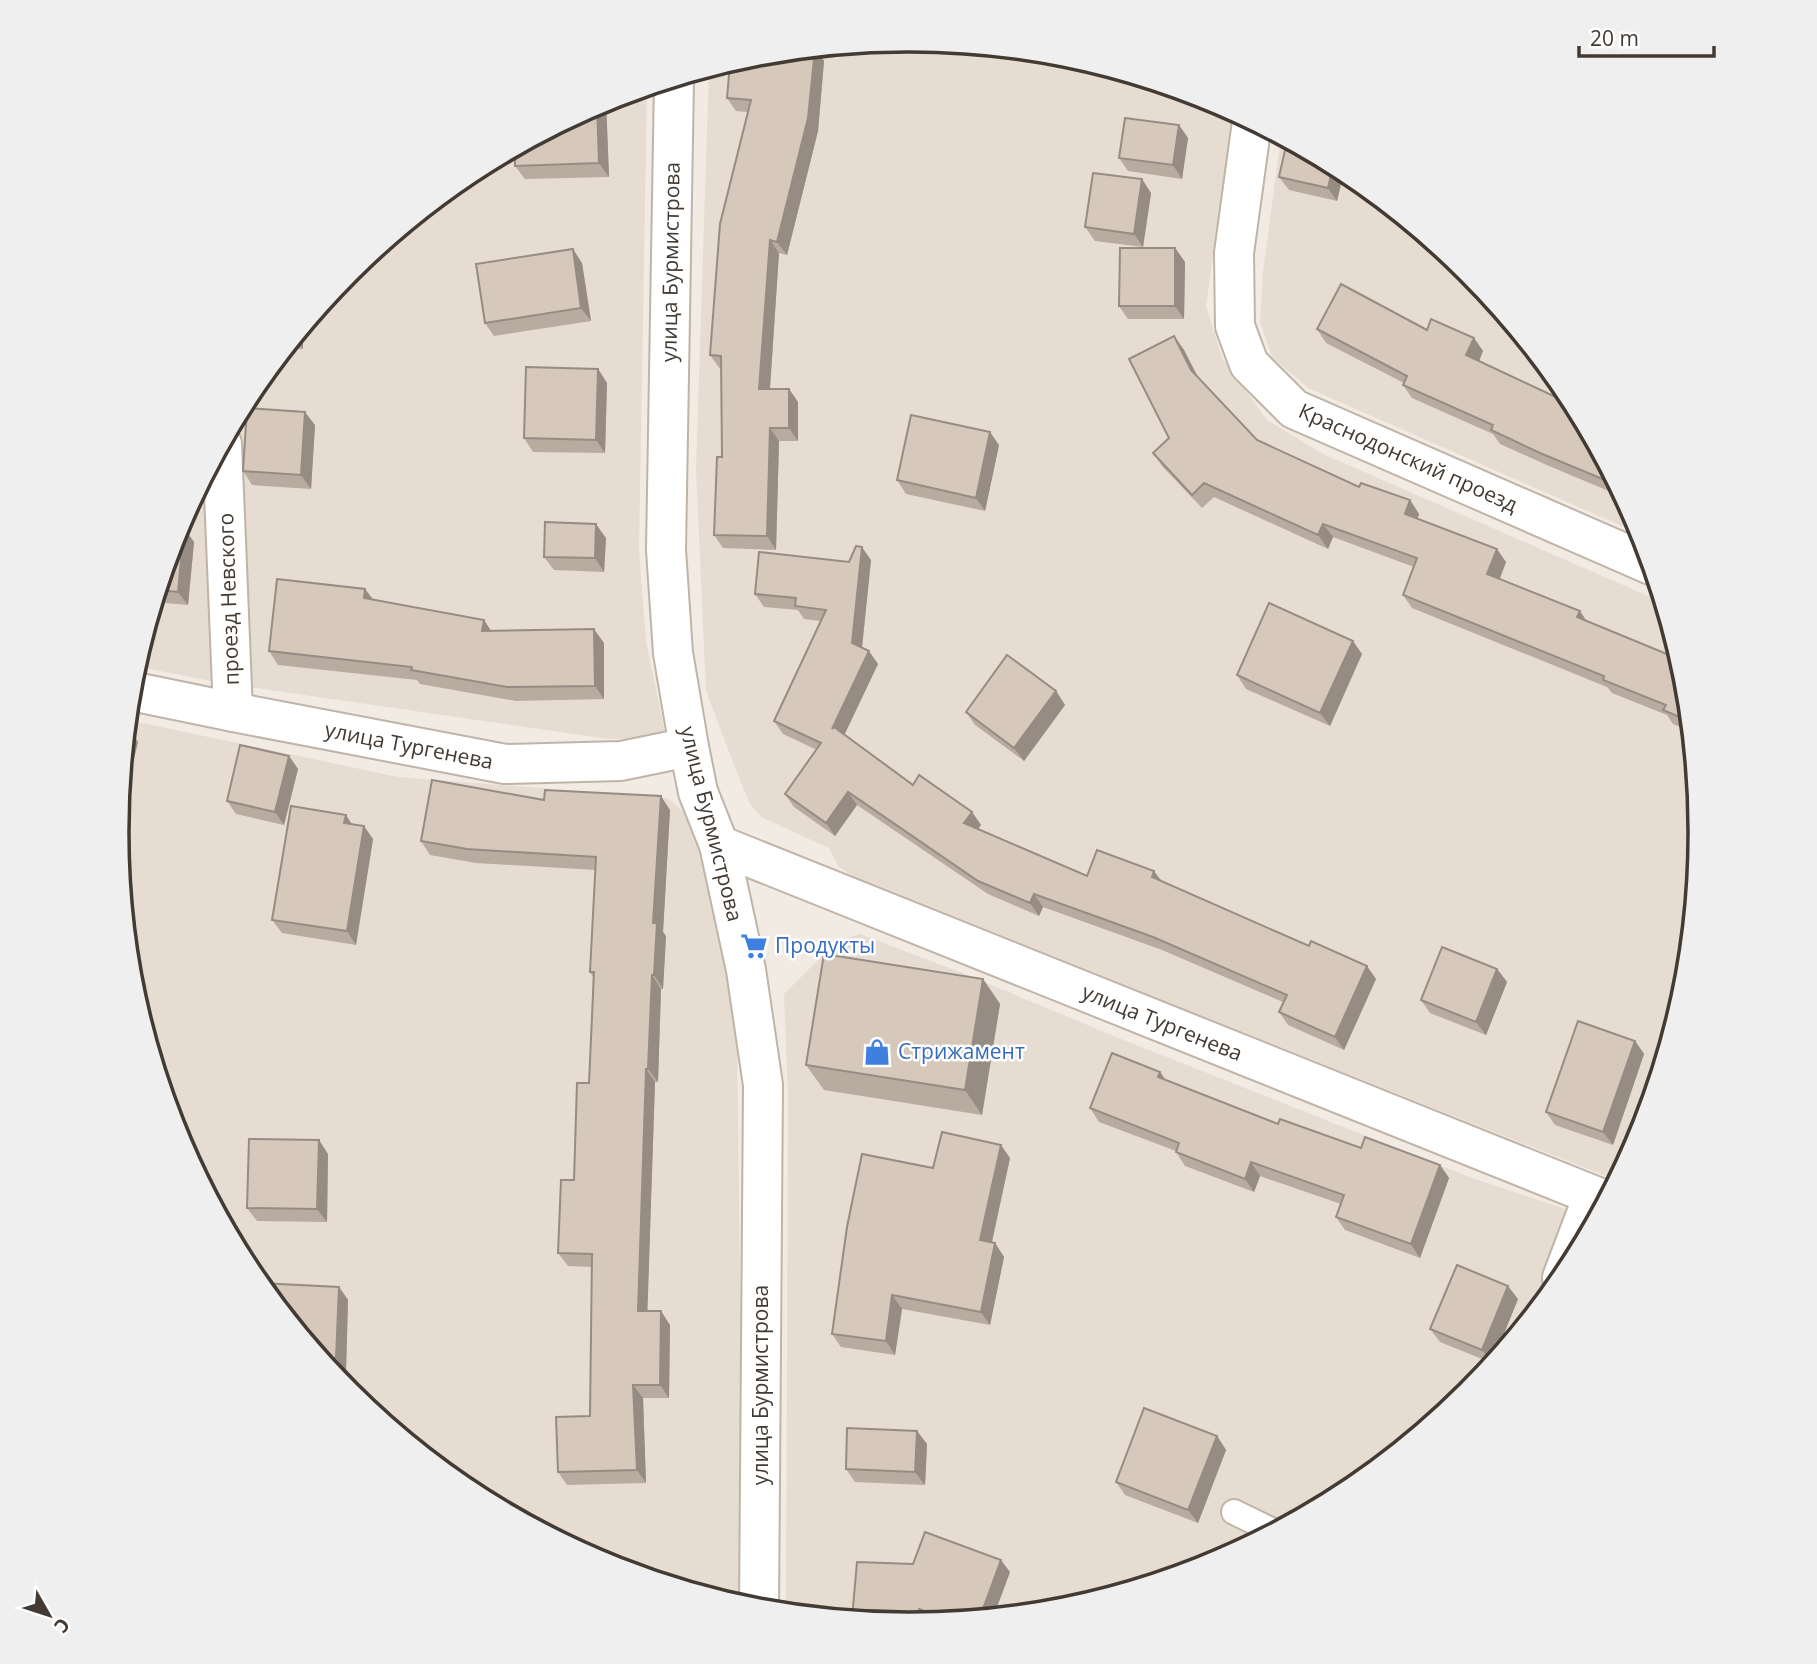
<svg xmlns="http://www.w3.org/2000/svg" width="1817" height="1664" font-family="'Open Sans',sans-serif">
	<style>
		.residential { fill: #e6dcd1 }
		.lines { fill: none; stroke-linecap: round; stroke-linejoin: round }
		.service-casing { stroke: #c0b4a8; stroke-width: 28 }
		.minor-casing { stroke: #c0b4a8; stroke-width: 42 }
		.tertiary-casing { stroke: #c0b4a8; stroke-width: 42 }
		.service { stroke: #fff; stroke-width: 24 }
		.minor { stroke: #fff; stroke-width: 38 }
		.tertiary { stroke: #fff; stroke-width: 38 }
		.wall { fill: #b8aca1 }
		.shaded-wall { fill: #968c83 }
		.building { fill: #d6c8bb; stroke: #968c83; stroke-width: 2 }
		.labels { text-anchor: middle; stroke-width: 5; stroke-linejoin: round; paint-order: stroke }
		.street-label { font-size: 21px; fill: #433b33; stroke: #fff }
		.shop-label { font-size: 21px; fill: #366cbe; stroke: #fff; text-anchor: start }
		.rim { fill: none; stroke: #433b33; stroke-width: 3.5 }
	</style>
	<rect width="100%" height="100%" fill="#f2ebe3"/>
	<g class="residential">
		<polygon points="909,40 1063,56 1212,101 1233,112 1206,306 1222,358 1267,420 1323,454 1662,602 1685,678 1700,832 1685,987 1640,1135 1616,1180 860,882 838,866 829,848 761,817 750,804 737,773 706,691 696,470 709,69 754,55"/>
		<polygon points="647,88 639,551 646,641 666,738 609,739 248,687 233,471 232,426 250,392 349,272 469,173 606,100"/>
		<polygon points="1281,138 1349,174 1469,272 1567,392 1642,535 1308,388 1272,357 1260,322 1263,272"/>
		<polygon points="207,473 216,682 135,666 177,529"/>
		<polygon points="128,720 398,777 667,798 690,817 725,957 737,1041 744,1605 605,1563 468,1490 348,1392 250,1272 234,1241 234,1235 230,1234 177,1135 132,986 117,832"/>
		<polygon points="860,934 970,976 1121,1039 1475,1179 1595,1219 1567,1272 1468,1392 1348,1491 1211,1564 1063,1609 908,1624 786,1612 788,1095 784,994 837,941"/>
	</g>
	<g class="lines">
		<defs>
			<polyline id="service" points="1234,1512 1273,1531"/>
			<g id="minor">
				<polyline points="1252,122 1234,253 1235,326 1249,364 1294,409 1651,565"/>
				<polyline points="222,444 233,712"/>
				<polyline points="131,691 233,712 505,764 621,761 689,747"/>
				<polyline points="719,845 1605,1200"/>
				<polyline points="1562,1278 1593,1196"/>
			</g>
			<polyline id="tertiary" points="674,80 666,550 673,653 689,747 698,792 719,845 746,970 763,1085 759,1609"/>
		</defs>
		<use href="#service" class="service-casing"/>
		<use href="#minor" class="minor-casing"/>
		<use href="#tertiary" class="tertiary-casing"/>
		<use href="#service" class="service"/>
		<use href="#minor" class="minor"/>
		<use href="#tertiary" class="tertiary"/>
	</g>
	<g class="wall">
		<polygon points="816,49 824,61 818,131 787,255 779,253 770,389 789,389 798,402 798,441 779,441 776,550 723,548 714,535 722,457 721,369 720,369 710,355 748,112 736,111 727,98 754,55"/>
		<polygon points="606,100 609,177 525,179 515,166 515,149"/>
		<polygon points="1179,125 1188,138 1182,179 1128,171 1119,158"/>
		<polygon points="1287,141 1344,171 1337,201 1289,190 1279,177"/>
		<polygon points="1151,193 1143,247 1095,241 1085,227"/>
		<polygon points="1175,248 1185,262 1184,319 1128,319 1119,306"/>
		<polygon points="582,263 591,321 494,336 485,323"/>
		<polygon points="303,327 303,349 285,349"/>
		<polygon points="1317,329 1427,330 1474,338 1483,351 1479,361 1575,406 1623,497 1549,466 1500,444 1493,434 1412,398 1403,385 1404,383 1326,343"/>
		<polygon points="1174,336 1184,350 1197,376 1257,440 1359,487 1410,500 1419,514 1418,518 1506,562 1500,579 1587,621 1685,678 1690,731 1673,724 1667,715 1612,693 1607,687 1412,608 1403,595 1414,567 1333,537 1328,549 1214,497 1202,508 1162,466 1153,453 1169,438"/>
		<polygon points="598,369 607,383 605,453 533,452 524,438"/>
		<polygon points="315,425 311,489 252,485 243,471"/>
		<polygon points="999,445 985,511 906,494 897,480"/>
		<polygon points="178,528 184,528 194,542 188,605 155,602"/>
		<polygon points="606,538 604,572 554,570 544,557"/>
		<polygon points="871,560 862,648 878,664 844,735 913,785 972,812 981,825 978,829 1087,876 1161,881 1376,979 1344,1050 1288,1025 1279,1012 1283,1002 1162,950 1043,907 1039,916 988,894 857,805 835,836 794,807 785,794 817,750 783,734 774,721 821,621 804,619 798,610 764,607 755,594 849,562"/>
		<polygon points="372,599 484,620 491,631 604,643 604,699 516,701 420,684 417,680 278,665 269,651"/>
		<polygon points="1362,654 1330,726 1246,689 1237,675"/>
		<polygon points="1056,691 1065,705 1024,761 975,725 966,712"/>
		<polygon points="289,756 298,769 284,825 236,814 227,801"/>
		<polygon points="544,800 670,810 663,932 666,936 663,989 661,989 658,1082 655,1082 647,1311 670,1325 669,1398 643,1398 646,1483 567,1485 558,1472 590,1416 592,1267 568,1266 558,1253 574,1180 589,1083 593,977 590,972 596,870 476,863 430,855 421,841"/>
		<polygon points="352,824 373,839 356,945 282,933 272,920"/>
		<polygon points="1497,969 1507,982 1486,1035 1430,1013 1421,1000"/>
		<polygon points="983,979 1000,1004 982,1115 824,1090 806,1065"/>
		<polygon points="1635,1041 1644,1054 1613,1145 1555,1125 1546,1112"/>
		<polygon points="1160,1072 1166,1081 1278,1124 1361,1148 1440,1165 1449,1178 1420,1258 1345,1230 1336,1217 1341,1204 1260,1176 1254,1192 1185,1166 1176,1152 1176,1151 1099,1122 1090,1108"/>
		<polygon points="328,1154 327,1222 257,1221 247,1208"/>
		<polygon points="1010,1158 992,1243 995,1243 1004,1257 990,1325 902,1309 895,1355 841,1347 832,1334 933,1168"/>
		<polygon points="259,1283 339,1287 348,1300 346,1371 331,1371"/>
		<polygon points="1518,1299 1492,1363 1440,1342 1430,1329"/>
		<polygon points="917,1431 927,1444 925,1485 855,1482 846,1469"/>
		<polygon points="1217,1436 1226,1450 1198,1523 1125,1495 1116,1482"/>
		<polygon points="1010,1572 994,1615 928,1622 852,1618"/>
	</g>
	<g class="shaded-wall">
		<polygon points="815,49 816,49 824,61 818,131 787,255 777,242"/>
		<polygon points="606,100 609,177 599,163 597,105"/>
		<polygon points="1179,125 1188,138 1182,179 1173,165"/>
		<polygon points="1333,166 1344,171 1337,201 1328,188"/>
		<polygon points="1142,179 1151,193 1143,247 1134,234"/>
		<polygon points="770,240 779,253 769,402 759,389"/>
		<polygon points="1175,248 1185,262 1184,319 1175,306"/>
		<polygon points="573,249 582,263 591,321 581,308"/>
		<polygon points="303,327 303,349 295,337"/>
		<polygon points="1174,336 1184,350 1201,383 1191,370"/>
		<polygon points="1474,338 1483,351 1476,369 1466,355"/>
		<polygon points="598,369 607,383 605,453 596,440"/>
		<polygon points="789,389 798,402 798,441 789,428"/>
		<polygon points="305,412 315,425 311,489 301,475"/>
		<polygon points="770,428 779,441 776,550 767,536"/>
		<polygon points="990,432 999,445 985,511 976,498"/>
		<polygon points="1410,500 1419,514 1414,527 1405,514"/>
		<polygon points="596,524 606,538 604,572 595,558"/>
		<polygon points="1323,524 1333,537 1328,549 1318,535"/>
		<polygon points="184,528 194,542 188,605 178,592"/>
		<polygon points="862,547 871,560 861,656 852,643"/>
		<polygon points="1497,549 1506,562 1496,587 1487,574"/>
		<polygon points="365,589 375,602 364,598"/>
		<polygon points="1580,611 1589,625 1577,617"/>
		<polygon points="484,620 493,634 482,631"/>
		<polygon points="594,629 604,643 604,699 595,686"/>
		<polygon points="1353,641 1362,654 1330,726 1320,713"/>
		<polygon points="869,651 878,664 841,742 832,729"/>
		<polygon points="1056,691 1065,705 1024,761 1014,748"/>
		<polygon points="129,729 138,742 121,815 119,812 126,742"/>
		<polygon points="289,756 298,769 284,825 275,812"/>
		<polygon points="848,792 857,805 835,836 826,823"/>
		<polygon points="661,796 670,810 663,932 666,936 663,989 654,975 653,923"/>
		<polygon points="972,812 981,825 973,835 964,823"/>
		<polygon points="346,815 355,829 344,823"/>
		<polygon points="364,826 373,839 356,945 347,931"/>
		<polygon points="1154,871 1163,883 1152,877"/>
		<polygon points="1034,894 1043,907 1039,916 1030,903"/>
		<polygon points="1367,966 1376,979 1344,1050 1335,1037"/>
		<polygon points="1497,969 1507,982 1486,1035 1476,1022"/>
		<polygon points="652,975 661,989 658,1082 648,1069"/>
		<polygon points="983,979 1000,1004 982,1115 965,1090"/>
		<polygon points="1635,1041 1644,1054 1613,1145 1603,1132"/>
		<polygon points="646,1069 655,1082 647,1325 638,1311"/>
		<polygon points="1160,1072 1169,1085 1158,1077"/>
		<polygon points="319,1140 328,1154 327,1222 317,1209"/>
		<polygon points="1001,1145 1010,1158 989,1254 980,1240"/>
		<polygon points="1251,1162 1260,1176 1254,1192 1245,1179"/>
		<polygon points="1440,1165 1449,1178 1420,1258 1411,1244"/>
		<polygon points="995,1243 1004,1257 990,1325 981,1312"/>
		<polygon points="1508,1286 1518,1299 1492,1363 1482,1350"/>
		<polygon points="339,1287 348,1300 346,1371 336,1358"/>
		<polygon points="892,1295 902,1309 895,1355 886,1341"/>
		<polygon points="661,1311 670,1325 669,1398 660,1385"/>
		<polygon points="633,1385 643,1398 646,1483 637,1470"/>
		<polygon points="917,1431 927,1444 925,1485 915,1472"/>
		<polygon points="1217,1436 1226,1450 1198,1523 1188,1510"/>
		<polygon points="1001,1560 1010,1572 994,1615 980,1617"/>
		<polygon points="919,1609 927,1622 917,1623"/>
	</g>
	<g class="building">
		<polygon points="815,49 808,118 777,242 770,240 759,389 789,389 789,428 770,428 767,536 714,535 717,457 722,457 721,356 710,355 720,224 751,100 727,98 730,63 754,55"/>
		<polygon points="597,105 599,163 515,166 515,149"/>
		<polygon points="1125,118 1179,125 1173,165 1119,158"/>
		<polygon points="1287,141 1333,166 1328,188 1279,177"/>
		<polygon points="1093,173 1142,179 1134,234 1085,227"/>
		<polygon points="1120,248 1175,248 1175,306 1119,306"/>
		<polygon points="573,249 581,308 485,323 476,264"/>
		<polygon points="1341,284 1427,330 1431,319 1474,338 1466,355 1575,406 1617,485 1540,453 1491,430 1493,425 1403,385 1407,376 1317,329"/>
		<polygon points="1174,336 1191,370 1257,440 1359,487 1361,483 1410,500 1405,514 1497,549 1487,574 1580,611 1577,617 1679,659 1685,678 1689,721 1663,710 1666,705 1603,680 1604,676 1403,595 1417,558 1323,524 1318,535 1204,483 1192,495 1153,453 1169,438 1129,359"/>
		<polygon points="526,367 598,369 596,440 524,438"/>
		<polygon points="247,408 305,412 301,475 243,471"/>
		<polygon points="911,415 990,432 976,498 897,480"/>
		<polygon points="545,522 596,524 595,558 544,557"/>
		<polygon points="178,528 184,528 178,592 159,590"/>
		<polygon points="856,546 862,547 852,643 869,651 832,729 834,727 913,785 919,775 972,812 964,823 1087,876 1097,850 1154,871 1152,877 1309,946 1311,941 1367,966 1335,1037 1279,1012 1287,995 1153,937 1034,894 1030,903 978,881 848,792 826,823 785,794 821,743 774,721 826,610 795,606 796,598 755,594 759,552 849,562"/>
		<polygon points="277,579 365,589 364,598 484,620 482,631 594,629 595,686 507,687 411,670 412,667 269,651"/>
		<polygon points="1269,603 1353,641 1320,713 1237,675"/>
		<polygon points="1007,655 1056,691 1014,748 966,712"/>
		<polygon points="240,745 289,756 275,812 227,801"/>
		<polygon points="432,780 544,800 545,790 661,796 653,923 657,923 654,975 652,975 648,1069 646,1069 638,1311 661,1311 660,1385 633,1385 637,1470 558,1472 556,1417 590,1416 592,1254 558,1253 561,1180 574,1180 577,1083 589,1083 594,972 590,972 596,857 467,849 421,841"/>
		<polygon points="291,806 346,815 344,823 364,826 347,931 272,920"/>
		<polygon points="1442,947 1497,969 1476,1022 1421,1000"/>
		<polygon points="824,954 983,979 965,1090 806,1065"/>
		<polygon points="1578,1021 1635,1041 1603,1132 1546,1112"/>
		<polygon points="1112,1053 1160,1072 1158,1077 1278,1124 1280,1119 1361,1148 1365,1137 1440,1165 1411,1244 1336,1217 1344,1195 1251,1162 1245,1179 1176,1152 1179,1143 1090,1108"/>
		<polygon points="942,1132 1001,1145 980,1240 995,1243 981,1312 892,1295 886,1341 832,1334 847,1227 862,1154 933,1168"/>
		<polygon points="249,1139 319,1140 317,1209 247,1208"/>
		<polygon points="1457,1265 1508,1286 1482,1350 1430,1329"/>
		<polygon points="259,1283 339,1287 336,1358 320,1357"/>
		<polygon points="1144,1408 1217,1436 1188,1510 1116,1482"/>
		<polygon points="847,1428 917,1431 915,1472 846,1469"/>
		<polygon points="1365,1465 1374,1469 1358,1483"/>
		<polygon points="925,1532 1001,1560 980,1617 947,1620 919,1609 917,1623 908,1624 852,1618 857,1562 913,1564"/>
	</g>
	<defs>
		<symbol id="supermarket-bare" viewBox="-9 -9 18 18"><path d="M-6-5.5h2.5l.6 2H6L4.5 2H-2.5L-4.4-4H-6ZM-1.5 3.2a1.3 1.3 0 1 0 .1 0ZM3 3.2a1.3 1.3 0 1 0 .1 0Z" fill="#3f7fe0" stroke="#fff" stroke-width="2.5" paint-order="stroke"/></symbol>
		<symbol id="shop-bare" viewBox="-9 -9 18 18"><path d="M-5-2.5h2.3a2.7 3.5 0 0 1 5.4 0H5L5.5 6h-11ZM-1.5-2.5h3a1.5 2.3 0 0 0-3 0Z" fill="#3f7fe0" stroke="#fff" stroke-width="2.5" paint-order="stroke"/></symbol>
	</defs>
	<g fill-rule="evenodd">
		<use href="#supermarket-bare" x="735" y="927" width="38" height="38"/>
		<use href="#shop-bare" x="858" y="1033" width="38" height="38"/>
	</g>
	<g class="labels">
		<g class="street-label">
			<text transform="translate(671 262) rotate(-89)" y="7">улица Бурмистрова</text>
			<text transform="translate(1408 458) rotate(24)" y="7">Краснодонский проезд</text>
			<text transform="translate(229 599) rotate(-92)" y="7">проезд Невского</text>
			<text transform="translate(409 746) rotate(11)" y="7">улица Тургенева</text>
			<text transform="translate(711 824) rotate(76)" y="7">улица Бурмистрова</text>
			<text transform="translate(1162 1023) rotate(22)" y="7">улица Тургенева</text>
			<text transform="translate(761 1385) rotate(-90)" y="7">улица Бурмистрова</text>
		</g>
		<g class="shop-label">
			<text x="775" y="953">Продукты</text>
			<text x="898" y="1059">Стрижамент</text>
		</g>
	</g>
	<path d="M0 0H1817V1664H0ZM908 52H909A779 779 0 0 1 1688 831V833A779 779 0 0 1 909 1612H908A779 779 0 0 1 129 833V831A779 779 0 0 1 908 52Z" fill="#f0efef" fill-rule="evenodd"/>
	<path class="rim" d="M908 52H909A779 779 0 0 1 1688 831V833A779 779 0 0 1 909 1612H908A779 779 0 0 1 129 833V831A779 779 0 0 1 908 52Z"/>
	<g transform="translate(49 1615) rotate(129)" stroke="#ffffff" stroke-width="5" paint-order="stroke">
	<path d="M0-5L12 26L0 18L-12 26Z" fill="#433b33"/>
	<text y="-10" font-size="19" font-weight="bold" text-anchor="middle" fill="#433b33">С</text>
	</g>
	<path d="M1579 46v10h135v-10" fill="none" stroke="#433b33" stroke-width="3.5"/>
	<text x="1590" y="46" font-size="21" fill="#433b33" stroke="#ffffff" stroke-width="5" paint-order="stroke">20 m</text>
</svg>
